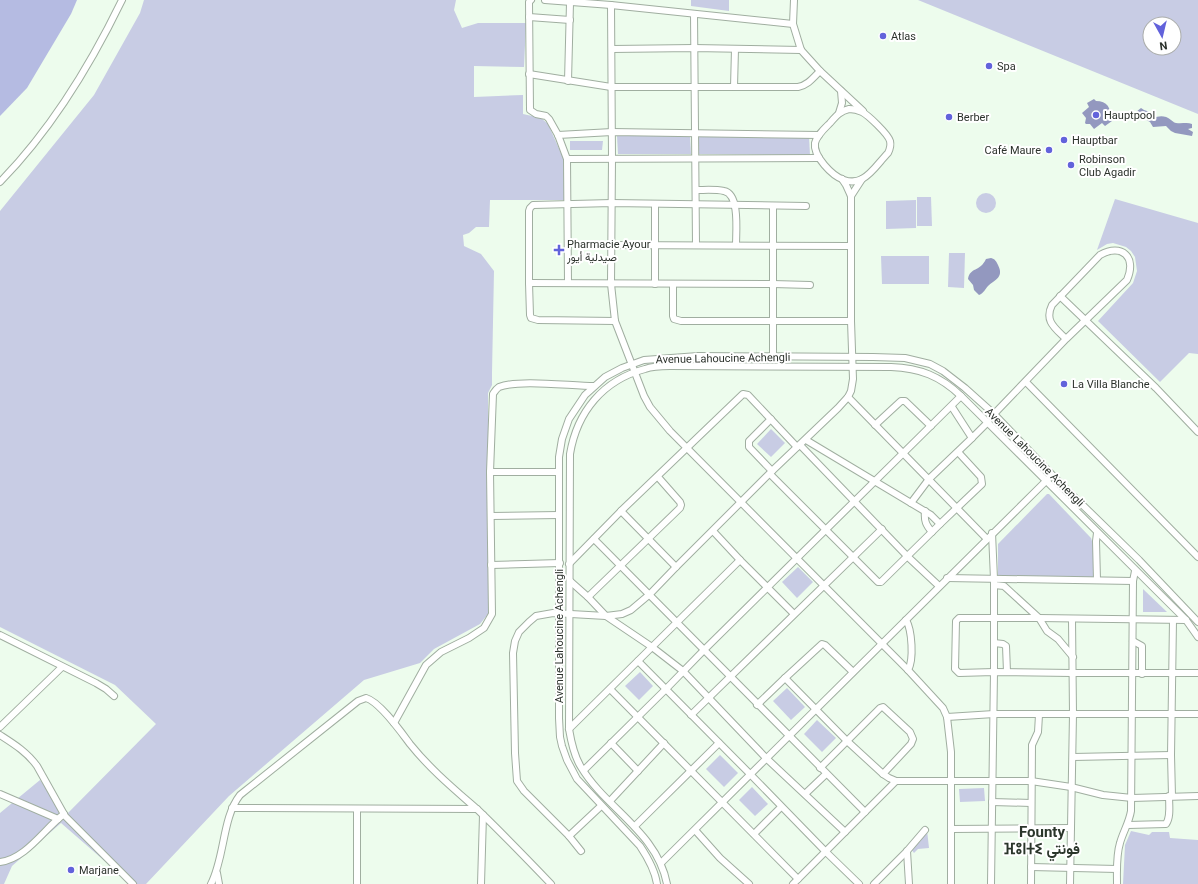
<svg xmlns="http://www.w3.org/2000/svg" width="1198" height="884" font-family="Roboto,Vazirmatn,'Noto Sans Tifinagh',sans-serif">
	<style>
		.green { fill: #c8cce4; fill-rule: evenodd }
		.forest { fill: #b5bbe2 }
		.water { fill: #9398bf }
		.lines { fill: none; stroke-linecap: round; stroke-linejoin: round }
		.minor-casing { stroke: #a0aea0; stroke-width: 8 }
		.minor { stroke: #fff; stroke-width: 6 }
		.poi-dot { fill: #6262db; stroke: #fff; stroke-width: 1.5 }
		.labels { text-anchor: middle; stroke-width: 4; stroke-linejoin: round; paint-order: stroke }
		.poi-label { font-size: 11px; fill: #2c322c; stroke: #fff; text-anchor: start }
		.street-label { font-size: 11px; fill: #2c322c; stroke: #fff }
		.district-label { font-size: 15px; font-weight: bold; fill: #2a352a; stroke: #fff }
	</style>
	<rect width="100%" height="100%" fill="#edfced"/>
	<g class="green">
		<polygon points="144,0 456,0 454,10 462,28 478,23 526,23 524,67 474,66 474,97 523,95 523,114 541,118 548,124 565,162 564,200 490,200 489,227 476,227 469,233 463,235 464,246 481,254 494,271 492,373 492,385 488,393 488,614 480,624 434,649 420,663 364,680 229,796 146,884 131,884 61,823 12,866 4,884 0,884 0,813 40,780 66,815 156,724 115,685 0,627 0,211 94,95 140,13"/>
		<polygon points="691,0 729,0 729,11 691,6"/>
		<path d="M918 0H1198V114ZM1150 24H1174V48H1150Z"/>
		<polygon points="617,136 690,136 691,154 618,154"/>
		<polygon points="698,136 809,136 810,155 698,154"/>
		<polygon points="570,141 603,141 602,150 570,150"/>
		<circle cx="986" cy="203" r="10"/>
		<polygon points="917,197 931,197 932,226 917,226"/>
		<polygon points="1115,199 1198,223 1198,354 1189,353 1160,382 1098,321 1133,283 1137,271 1135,257 1131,251 1126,247 1113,243 1107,244 1097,250"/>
		<polygon points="916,200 916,228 886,229 886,201"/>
		<polygon points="949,253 965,253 964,288 948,287"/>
		<polygon points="881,256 929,256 929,284 882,284"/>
		<polygon points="771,429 785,443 771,457 757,444"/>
		<polygon points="1047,494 1049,494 1091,538 1095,551 1094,577 998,578 998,544"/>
		<polygon points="798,567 813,582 797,598 782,582"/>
		<polygon points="1143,589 1167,612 1143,612"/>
		<polygon points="640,672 653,686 639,700 625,686"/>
		<polygon points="787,688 805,707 791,720 773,701"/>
		<polygon points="817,720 836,738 822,752 804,734"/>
		<polygon points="720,755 738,773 724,787 706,769"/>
		<polygon points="752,787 768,804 755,816 739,800"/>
		<polygon points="984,788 985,801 960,802 959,789"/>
		<polygon points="927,830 929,848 918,849 914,853 911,849"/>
		<polygon points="1131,831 1149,835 1152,832 1169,832 1170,838 1198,840 1198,884 1123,884 1125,845"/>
	</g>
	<polygon class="forest" points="0,0 77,0 71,14 27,88 0,116"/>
	<g class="water">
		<path d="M1094 99 1096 101C1107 101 1112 108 1109 118L1112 121 1105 126 1102 123 1094 129 1090 124H1086L1085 123 1086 118 1082 113 1089 107 1087 103Z"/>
		<path d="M1141 108 1144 110 1150 112 1151 116 1153 118C1159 116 1165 115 1171 120 1174 122 1173 122 1176 123 1182 124 1187 122 1192 124V128L1188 129 1193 132 1192 136 1175 133 1171 131 1166 126 1153 127 1150 122 1141 117 1136 112Z"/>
		<path d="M991 258C995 259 996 261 998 265 1004 277 996 279 988 286 985 289 984 293 979 295L974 290 973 285 968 279C970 267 980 272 986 259Z"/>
	</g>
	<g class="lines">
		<defs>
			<g id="minor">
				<polyline points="531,0 529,2 530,110 536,114 546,116 549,119 558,135 567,159 568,283"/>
				<polyline points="545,0 611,5 793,24"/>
				<polyline points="794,0 793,24 801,50 820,71 863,111"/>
				<polyline points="611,5 612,159 611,284 615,321 644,396 650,407 670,431 908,670 943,708 947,717 951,752 951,884"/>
				<polyline points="694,14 696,245"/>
				<polyline points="529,17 570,20"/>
				<polyline points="612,49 694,48 801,50"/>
				<path d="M529 74 611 87H798C808 85 813 78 820 71"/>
				<polyline points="568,81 570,3"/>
				<polyline points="734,87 735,49"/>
				<path d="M849 109C854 109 858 110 862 112 868 115 888 134 890 141 891 145 890 149 888 153 880 161 872 174 862 179 856 182 850 182 844 180 832 176 813 156 815 143 817 135 824 129 830 123 836 116 840 111 849 109Z"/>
				<polyline points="839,113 842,103 841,91"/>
				<polyline points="558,135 612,132 819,135"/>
				<polyline points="567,159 819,158"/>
				<path d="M0 182C52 129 90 66 122 0"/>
				<path d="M696 190C705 190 715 189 724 191 740 194 736 232 736 245"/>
				<polyline points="851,196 862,179"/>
				<polyline points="612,245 851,246"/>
				<polyline points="529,283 773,284 810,285"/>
				<polyline points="655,284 655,205"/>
				<polyline points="673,284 673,316 674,319 681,321 851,321"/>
				<polyline points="1060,296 1156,388 1198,432"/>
				<polyline points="615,321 538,320 531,318 530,315 529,283 529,211 530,208 533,205 612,203 806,206"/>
				<polyline points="773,356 773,206"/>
				<polyline points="1026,382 1198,557"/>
				<polyline points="848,397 987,539"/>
				<polyline points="952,407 972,438 988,422"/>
				<path d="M994 414 1066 339 1127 280C1137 257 1122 243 1100 255L1052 305C1044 321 1055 328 1066 339"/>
				<polyline points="771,419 749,441 749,447 772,471"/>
				<polyline points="875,425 901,401 905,401 931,426"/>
				<polyline points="806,440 931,515 940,524"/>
				<polyline points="800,445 908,557 939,586"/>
				<polyline points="490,472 559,472"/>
				<polyline points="770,474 878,582 881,582 940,524 982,484 981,477 958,452"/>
				<polyline points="911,503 929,479 972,438"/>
				<polyline points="621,511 676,567"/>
				<path d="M925 511C924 521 926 525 932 532"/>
				<polyline points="491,516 559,515"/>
				<polyline points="594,539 865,812"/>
				<polyline points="740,560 794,614"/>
				<polyline points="569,564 621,511 743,394 748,395 797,447"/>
				<polyline points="491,565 560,563"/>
				<polyline points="947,578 1133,581"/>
				<polyline points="1097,580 1096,541 1097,533"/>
				<polyline points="570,581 588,597 606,616 652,647 683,671 766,758 845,832"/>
				<polyline points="994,585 1004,586 1039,618 1047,631 1058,639 1073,657"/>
				<polyline points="588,597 680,508 681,505 680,502 658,477"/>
				<path d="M906 620C912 630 914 660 908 670"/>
				<polyline points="1186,620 1039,618 959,618 956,621 955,669 959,673 994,672 1072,673 1198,673"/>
				<polyline points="0,635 96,683 106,689 114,696"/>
				<polyline points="1133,641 1142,646 1142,674"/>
				<polyline points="994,643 1003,644 1006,646 1007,672"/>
				<polyline points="638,661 750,774 826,852 859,884"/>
				<polyline points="785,678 822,644 825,645 853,672"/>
				<polyline points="610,689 798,879"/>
				<polyline points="757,705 785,678 847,741 883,774 889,778 896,781"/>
				<polyline points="691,715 882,529"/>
				<polyline points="947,717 994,714 1198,714"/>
				<path d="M394 723 426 665 441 652 469 638 484 628 492 614 490 472 493 394C495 391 496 389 499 387 520 379 570 386 594 386"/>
				<polyline points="0,727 62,667"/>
				<polyline points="569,729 740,560 713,531"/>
				<path d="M0 735C14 744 27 752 37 766L65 816 133 884"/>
				<polyline points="611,743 638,771"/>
				<polyline points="1073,757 1171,755"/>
				<polyline points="820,768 880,708 883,707 910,732 913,739 911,744 883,774"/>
				<polyline points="584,770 666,689 704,650 961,396"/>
				<polyline points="0,794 58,819"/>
				<polyline points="805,794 826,774"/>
				<polyline points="1172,796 1171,755 1173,620"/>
				<polyline points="610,801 664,743"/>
				<polyline points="992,802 1031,803"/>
				<polyline points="232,808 477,809"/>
				<path d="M1128 825 1166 824C1171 817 1169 805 1169 796"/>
				<polyline points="635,826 719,743"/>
				<polyline points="951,829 1071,828"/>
				<polyline points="695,830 720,858 749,884"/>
				<polyline points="754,834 781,807"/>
				<polyline points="569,836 601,806"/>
				<polyline points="581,851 569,836 524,791 517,781 515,753 513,653 515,641 519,632 529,622 536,616 553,613 606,616 622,614 631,610 650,594 676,567 772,471 838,408 848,397 851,391 853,379 851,321 851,196 846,185 842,179"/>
				<polyline points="907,851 909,884"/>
				<path d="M0 862C26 859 44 829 64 814"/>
				<polyline points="661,863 1048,479"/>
				<polyline points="1031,867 1117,869"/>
				<polyline points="217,873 219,884"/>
				<path d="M211 884C225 857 222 818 240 795L358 701 366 698C380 702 401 732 410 744 430 769 454 789 478 810 503 834 527 859 551 884"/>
				<polyline points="357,884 357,809"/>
				<polyline points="481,884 483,815"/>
				<path d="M657 884C655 870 648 858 640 846L577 779 567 760 562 746 560 737 559 718V457L562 439 569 419 585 395 605 377 622 368 644 360 698 356 873 357 905 358 930 364 943 371 965 388 994 414 1060 483 1139 560 1198 622"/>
				<path d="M667 884C657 832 606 809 581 767 574 756 571 741 569 729L570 454C577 412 603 380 645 369 653 366 661 366 670 366L891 367C920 368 940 376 961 396L1186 620 1198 637"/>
				<polyline points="793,884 896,781 1031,781 1071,787 1103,795 1132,798 1198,796"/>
				<polyline points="874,884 907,851 925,830"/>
				<polyline points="991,884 994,672 994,579 992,533"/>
				<polyline points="1031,884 1032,745 1038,732 1039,715"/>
				<polyline points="1070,884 1073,714 1072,619"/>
				<path d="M1117 884C1117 871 1116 856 1120 843 1123 832 1129 823 1131 811L1133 581 1135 571"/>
			</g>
		</defs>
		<use href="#minor" class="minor-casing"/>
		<use href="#minor" class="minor"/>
	</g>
	<g class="poi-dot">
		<circle cx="883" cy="36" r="4"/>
		<circle cx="989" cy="66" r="4"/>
		<circle cx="1096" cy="115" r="4"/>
		<circle cx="949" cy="117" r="4"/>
		<circle cx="1064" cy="140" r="4"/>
		<circle cx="1049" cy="150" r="4"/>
		<circle cx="1071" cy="165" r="4"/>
		<path d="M557 244h4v4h4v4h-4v4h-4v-4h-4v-4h4z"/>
		<circle cx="1064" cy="384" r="4"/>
		<circle cx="71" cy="870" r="4"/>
	</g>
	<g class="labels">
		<g class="poi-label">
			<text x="891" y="40">Atlas</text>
			<text x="997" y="70">Spa</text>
			<text x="1104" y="119">Hauptpool</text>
			<text x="957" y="121">Berber</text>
			<text x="1072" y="144">Hauptbar</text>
			<text x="1041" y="154" text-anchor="end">Café Maure</text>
			<text x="1079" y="163">Robinson<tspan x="1079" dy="13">Club Agadir</tspan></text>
			<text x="567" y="248">Pharmacie Ayour<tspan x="567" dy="13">صيدلية أيور</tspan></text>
			<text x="1072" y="388">La Villa Blanche</text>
			<text x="79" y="874">Marjane</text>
		</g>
		<g class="street-label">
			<text transform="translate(723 358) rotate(-1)" y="4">Avenue Lahoucine Achengli</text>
			<text transform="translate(1035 457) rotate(45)" y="4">Avenue Lahoucine Achengli</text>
			<text transform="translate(559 636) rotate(-90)" y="4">Avenue Lahoucine Achengli</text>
		</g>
		<g class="district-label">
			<text x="1042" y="837">Founty<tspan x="1042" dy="17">ⴼⵓⵏⵜⵉ فونتي</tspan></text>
		</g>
	</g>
	<g transform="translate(1162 36) rotate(172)"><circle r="19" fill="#ffffff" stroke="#abadab"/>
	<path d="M0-3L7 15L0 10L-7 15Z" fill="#6262db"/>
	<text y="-6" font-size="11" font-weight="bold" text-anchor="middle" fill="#2c322c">N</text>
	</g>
</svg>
